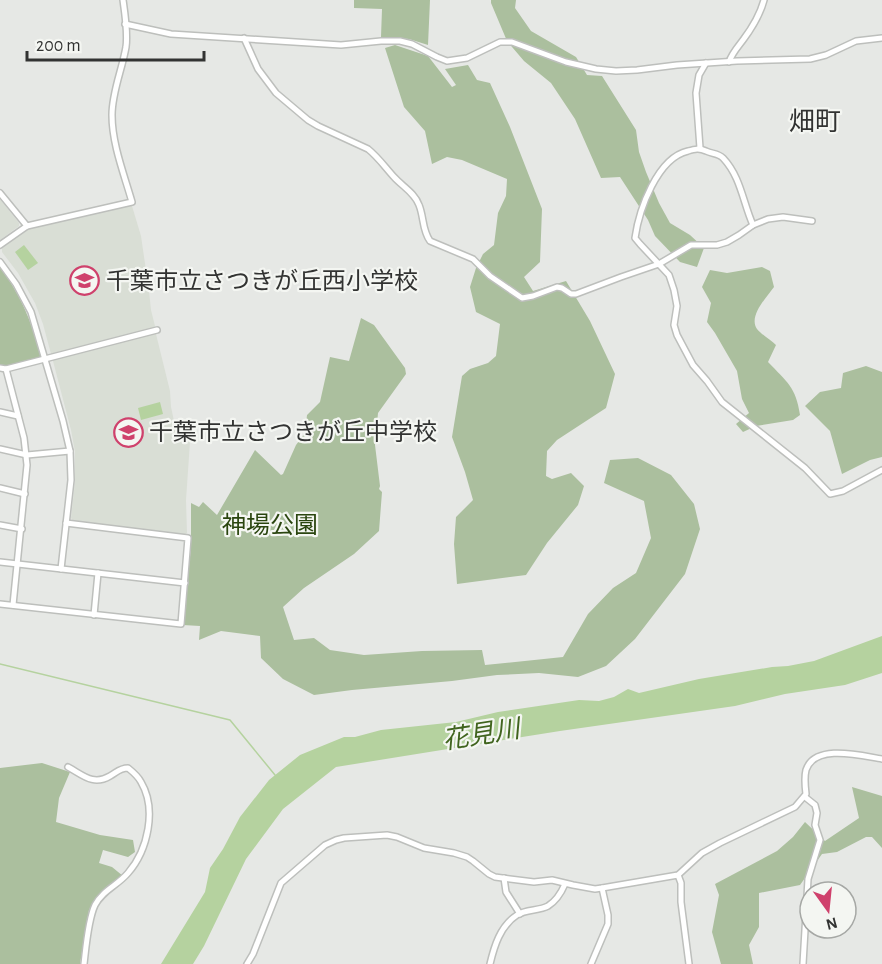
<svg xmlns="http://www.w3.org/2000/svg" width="882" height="964" font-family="'Alegreya Sans','Noto Sans JP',sans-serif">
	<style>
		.built { fill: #d9ded5 }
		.green { fill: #abbf9e }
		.water { fill: #b5d29f }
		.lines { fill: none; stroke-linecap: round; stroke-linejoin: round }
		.stream { stroke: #b5d29f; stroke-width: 1.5 }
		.minor-casing { stroke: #bdbfbc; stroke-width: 8 }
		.minor { stroke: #fff; stroke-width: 5 }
		.labels { text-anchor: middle; stroke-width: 4.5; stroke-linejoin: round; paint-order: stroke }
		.poi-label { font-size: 24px; fill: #323332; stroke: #f4f6f2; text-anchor: start }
		.park-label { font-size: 24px; fill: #2a450f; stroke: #f4f6f2 }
		.neighbourhood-label { font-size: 26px; fill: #323332; stroke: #f4f6f2 }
		.water-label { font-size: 26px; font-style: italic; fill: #40641e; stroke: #f4f6f2 }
	</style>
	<rect width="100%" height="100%" fill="#e6e8e5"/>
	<g class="built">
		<polygon points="0,199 19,223 19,226 0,240"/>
		<polygon points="130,204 132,206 141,236 149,291 151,310 155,326 154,328 54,355 51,354 43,324 35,303 18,273 2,252 2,247 26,230"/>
		<polygon points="154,333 156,334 170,391 171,407 174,421 187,435 190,442 186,500 187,533 184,535 74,522 71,518 75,482 75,452 71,430 53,361 53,359"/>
	</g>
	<g class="green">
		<polygon points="354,0 430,0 428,45 409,39 381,37 382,9 354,8"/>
		<polygon points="491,0 516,0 515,8 531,31 576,57 587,75 602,76 636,130 639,152 646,172 659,203 670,223 690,235 704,248 697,267 680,262 655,236 648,220 620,177 601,178 575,119 551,83 524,61 507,41 491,3"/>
		<polygon points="395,45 428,56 452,87 456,85 445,69 468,65 477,80 490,83 510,127 542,209 540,262 524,277 533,291 566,281 590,321 615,374 606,408 557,440 547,451 546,476 552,479 571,473 584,486 578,505 547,543 526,575 457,584 454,544 456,517 473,500 465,472 452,437 462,376 470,369 488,363 496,356 500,324 476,312 470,287 476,268 483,254 494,245 498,213 506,196 507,179 462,160 447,157 432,164 425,131 404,107 385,48"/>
		<path d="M0 267C22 297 31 321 41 356L39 359 7 367 0 365Z"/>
		<path d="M762 267 770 271 774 287C767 297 748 316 757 329 762 335 771 340 776 345L768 362C787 382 796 387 800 415L793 420 756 426 743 432 736 424 749 413 742 399 737 371 715 333 707 322 711 303 702 287 710 270 727 273Z"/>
		<polygon points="361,318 374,325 405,368 406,374 378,413 375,445 380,486 379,489 382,492 379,531 354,554 304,588 283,607 294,640 314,638 330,650 364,655 422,651 482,650 485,665 563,657 588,614 613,588 636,573 651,538 644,501 604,483 610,460 638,458 671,475 694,504 700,529 685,574 635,639 606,666 578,677 539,673 497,675 452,681 352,690 314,695 283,679 261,658 260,636 221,631 199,640 200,626 183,625 191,547 191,503 199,507 203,502 217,515 255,450 281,475 283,474 296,445 305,433 307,415 320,402 330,357 349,361"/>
		<polygon points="866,366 882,372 882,457 870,460 842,474 830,431 805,406 820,392 841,388 843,373"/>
		<polygon points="42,763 70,772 59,798 56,822 100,835 133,840 135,852 128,857 103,850 99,863 112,867 123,876 99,894 89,910 80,964 0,964 0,768"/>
		<polygon points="852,787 882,796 882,848 872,837 866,837 837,852 822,854 800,885 759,893 759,927 749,945 753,964 721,964 712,932 719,895 715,884 777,851 793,837 805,822 825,841 859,818"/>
	</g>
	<g class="water">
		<polygon points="24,245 38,263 28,270 15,252"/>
		<polygon points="160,402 163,414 141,420 138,408"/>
		<polygon points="882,636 882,673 845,685 785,694 735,706 560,731 336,767 283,809 246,859 204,946 193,964 161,964 205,892 210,868 223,849 240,817 269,780 300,755 344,737 355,737 381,730 456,722 498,712 579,700 599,701 614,697 628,689 639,693 699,679 772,667 788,666 814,661"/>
	</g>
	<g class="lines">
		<polyline class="stream" points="0,664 230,720 275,775"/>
		<defs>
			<g id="minor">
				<polyline points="125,24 171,34 341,45 381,41 400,41 412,44 437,57 447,61 467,58 500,42 512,42 566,62 596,69 616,71 637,70 677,65 737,61 810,59 826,55 856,41 882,38"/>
				<path d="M244 38 258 69 276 93 308 120 318 126 368 149C378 157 385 167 394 177 402 186 415 193 419 205 424 217 422 230 430 241L473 259 490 276 522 298 533 296 557 287 562 288 571 294H576L621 277 659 264 691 245H717L727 242 739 235 753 225 768 219 783 217 812 221"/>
				<path d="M729 62C732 53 737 48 743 40 752 28 760 15 764 0"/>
				<polyline points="700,148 696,93 699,75 706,63"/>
				<polyline points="0,193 27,226"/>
				<path d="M753 225C743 203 741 177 723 158 718 153 712 154 706 151 699 148 695 149 688 151 657 158 639 210 635 238L640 244 669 275 674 290 677 306 674 325 677 335 693 365 707 381 722 402 805 468 830 494 843 491 882 470"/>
				<path d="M0 245 27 226 132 202C124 174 112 144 112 115 112 92 122 70 126 47 128 33 125 14 123 0"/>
				<polyline points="0,262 16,284 31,312 63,421 70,451 71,480 61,569"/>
				<polyline points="0,368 6,369 157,330"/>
				<polyline points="6,369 24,438 27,465 13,605"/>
				<polyline points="0,412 18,416"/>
				<polyline points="0,449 27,455 70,451"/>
				<polyline points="0,488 25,494"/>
				<polyline points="0,525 22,529"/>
				<polyline points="0,562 185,583"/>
				<polyline points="0,604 181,624 188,538 66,523"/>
				<polyline points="94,615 98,573"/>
				<path d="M68 767C83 775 93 786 110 776 117 772 120 768 128 768 133 772 138 776 141 782 157 809 148 850 128 873 117 886 104 889 95 905 88 920 86 947 84 964"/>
				<polyline points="678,875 681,883 681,902 689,964"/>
				<polyline points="504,878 506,892 520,914"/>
				<path d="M247 964 253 954 281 883 325 845 336 840 344 838 387 835 397 837 424 848 454 853 467 857 473 861 489 874 495 877 534 882 552 880 573 885 595 889 602 888 678 875 702 853 720 843 795 807 806 794C805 786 804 778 806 770 815 743 862 756 882 759"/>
				<path d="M490 964C494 947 500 926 517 915 526 909 539 911 548 906 556 901 562 891 565 884"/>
				<polyline points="591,964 608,924 608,915 602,888"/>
				<polyline points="803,964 808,879 820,840 815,825 817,813 815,805 805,797"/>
			</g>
		</defs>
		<use href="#minor" class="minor-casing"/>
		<use href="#minor" class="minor"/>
	</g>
	<defs>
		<symbol id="school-ring" viewBox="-11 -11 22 22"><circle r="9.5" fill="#f4f6f2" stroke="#cf416c" stroke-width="1.5"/><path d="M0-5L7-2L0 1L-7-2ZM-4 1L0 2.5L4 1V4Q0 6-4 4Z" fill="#cf416c"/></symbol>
	</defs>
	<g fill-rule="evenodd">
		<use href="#school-ring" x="68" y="264" width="33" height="33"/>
		<use href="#school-ring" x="112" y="416" width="33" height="33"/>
	</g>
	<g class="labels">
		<g class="poi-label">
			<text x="106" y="289">千葉市立さつきが丘西小学校</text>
			<text x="149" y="440">千葉市立さつきが丘中学校</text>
		</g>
		<g class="park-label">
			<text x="270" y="533">神場公園</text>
		</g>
		<g class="neighbourhood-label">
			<text x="815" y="130">畑町</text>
		</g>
		<g class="water-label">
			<text transform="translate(481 734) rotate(-9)" y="9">花見川</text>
		</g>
	</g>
	<g transform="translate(828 910) rotate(165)"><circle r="28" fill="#f4f6f2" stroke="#a6a8a5" stroke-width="1.5"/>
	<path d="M0-4.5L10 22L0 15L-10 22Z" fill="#cf416c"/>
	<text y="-9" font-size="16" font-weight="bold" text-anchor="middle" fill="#323332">N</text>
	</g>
	<path d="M27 51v9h177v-9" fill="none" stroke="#323332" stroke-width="3"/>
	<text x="36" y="51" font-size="18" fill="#323332" stroke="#f4f6f2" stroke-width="4.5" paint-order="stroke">200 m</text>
</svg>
